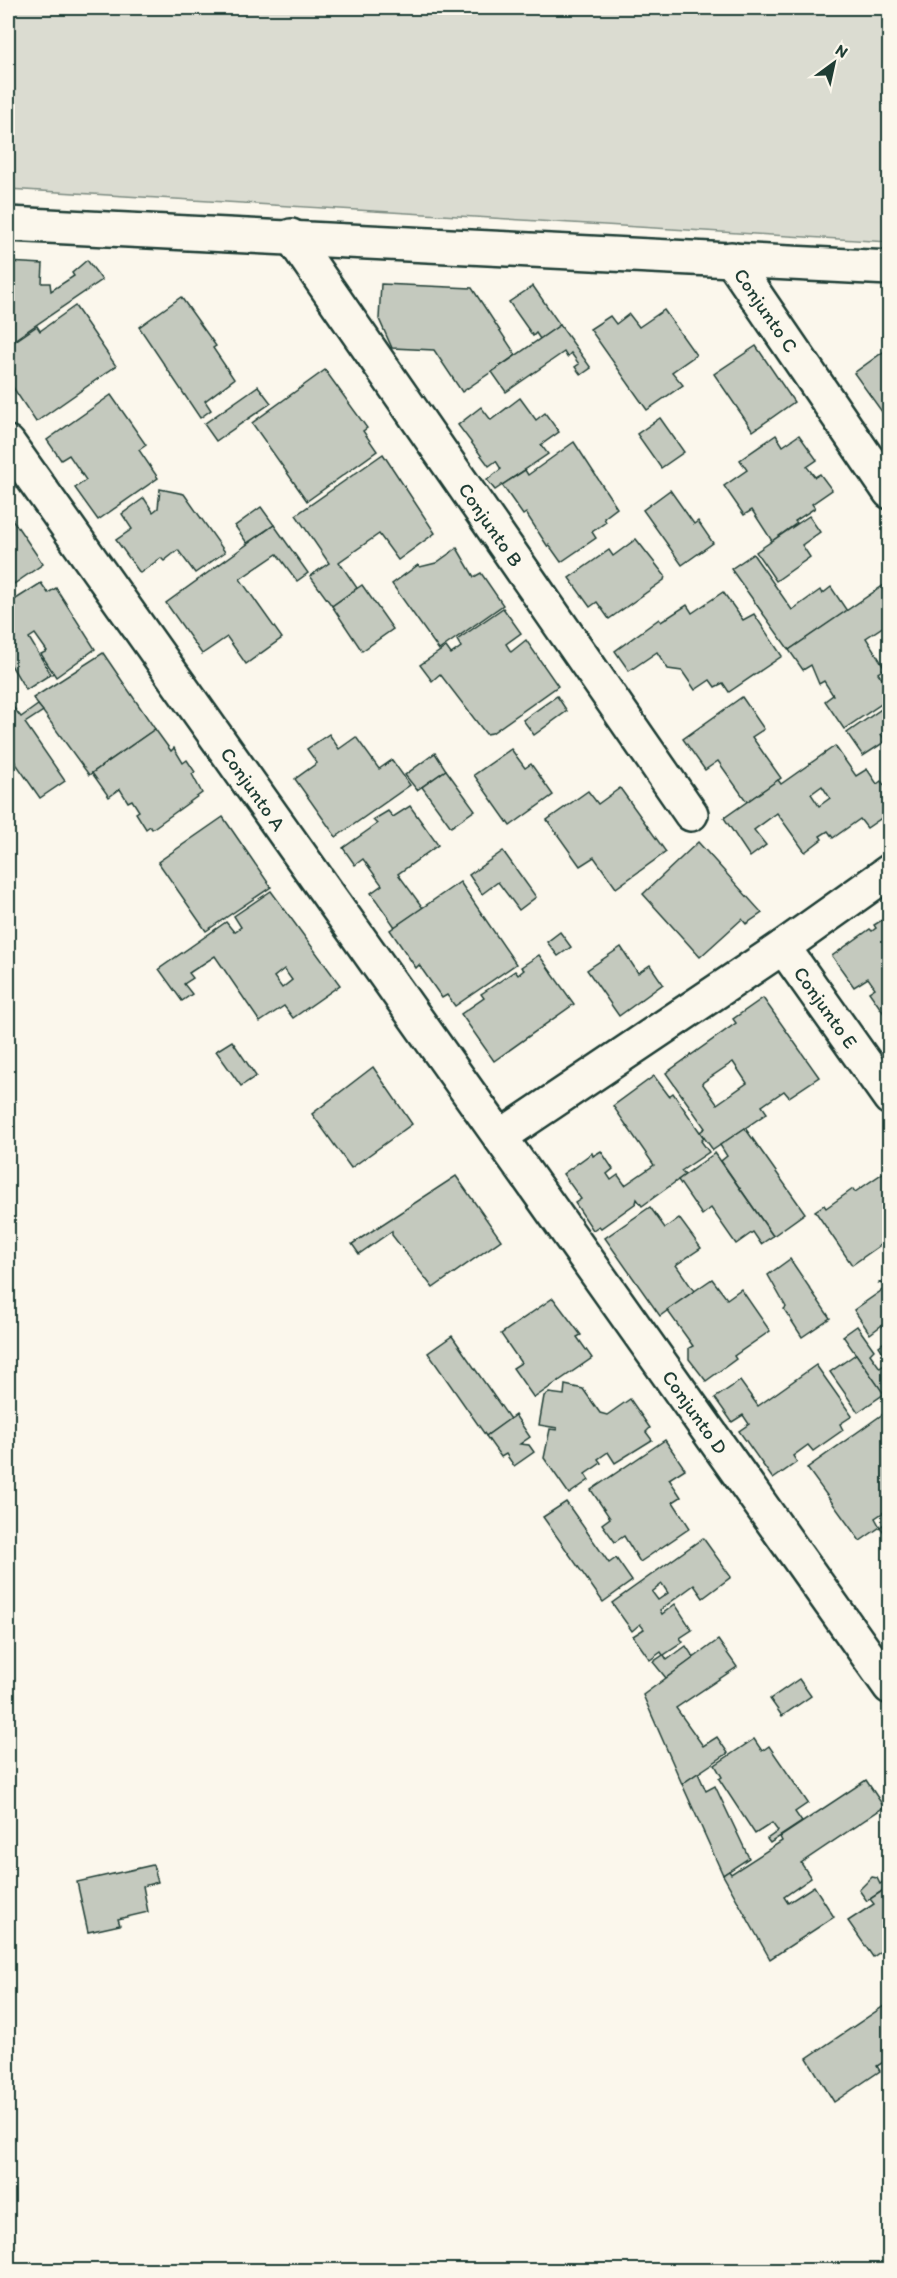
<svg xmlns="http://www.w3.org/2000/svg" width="897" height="2278" font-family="Itim,sans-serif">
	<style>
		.green { fill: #dbdcd1; stroke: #7d8c82; stroke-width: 1.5 }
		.building { fill: #c4c9be; stroke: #1f3d34; stroke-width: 1.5; fill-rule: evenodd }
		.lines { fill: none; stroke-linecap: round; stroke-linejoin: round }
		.minor-casing { stroke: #1f3d34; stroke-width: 38 }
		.minor { stroke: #fbf7ec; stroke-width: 33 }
		.labels { text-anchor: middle; stroke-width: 5; stroke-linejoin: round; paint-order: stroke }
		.street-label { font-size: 20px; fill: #1f3d34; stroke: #fbf7ec }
	</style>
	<rect width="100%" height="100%" fill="#fbf7ec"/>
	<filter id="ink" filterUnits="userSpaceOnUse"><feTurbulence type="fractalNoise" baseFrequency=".0167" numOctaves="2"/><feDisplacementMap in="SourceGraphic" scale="12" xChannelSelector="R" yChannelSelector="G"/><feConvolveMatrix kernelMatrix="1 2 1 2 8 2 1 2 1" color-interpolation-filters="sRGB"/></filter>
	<g filter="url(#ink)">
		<polygon class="green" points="8,8 889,8 889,242 8,189"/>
		<g class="building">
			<polygon points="87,260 102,280 8,344 8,262 43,264 42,283 50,283 51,291 74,276 72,273"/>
			<polygon points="381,284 472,288 516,355 462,392 434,350 392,348 379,319"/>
			<polygon points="533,286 560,325 540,339 536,333 533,336 509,302"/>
			<polygon points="181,297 216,346 213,348 234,379 205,401 211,410 200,418 139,327"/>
			<polygon points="75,306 116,366 36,422 8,380 8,346 37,326 40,331"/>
			<polygon points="664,310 696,355 672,372 683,385 647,410 590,329 610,316 616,324 629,314 639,327"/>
			<polygon points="560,325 591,368 581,375 575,367 579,364 571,353 567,357 564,352 506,392 492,372"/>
			<polygon points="756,346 794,402 753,431 714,374"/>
			<polygon points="890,347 890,423 854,373"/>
			<polygon points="325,370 367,428 363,431 377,451 307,501 252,423"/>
			<polygon points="258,386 271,403 216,441 204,424"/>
			<polygon points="111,395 146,445 139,450 158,478 98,520 75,488 86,480 69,455 61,460 47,440"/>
			<polygon points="520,398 536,420 545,413 559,432 541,445 548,454 495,490 487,480 501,469 496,461 489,466 458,425 481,407 491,420"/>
			<polygon points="660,418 684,452 661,468 637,434"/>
			<polygon points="776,435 783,446 799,435 817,460 807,467 815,477 820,474 832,490 812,504 815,508 795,521 797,523 772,541 752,510 744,515 724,486 747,470 740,460"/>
			<polygon points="574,442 617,508 604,518 606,522 592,532 596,538 561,562 549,545 548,547 526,513 523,515 502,485 525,470 528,475"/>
			<polygon points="383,454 435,533 398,560 379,534 339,562 357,588 332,606 310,576 329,563 296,515"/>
			<polygon points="160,489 184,494 225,552 195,573 178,550 164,561 161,558 140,573 116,540 132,529 122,514 144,498 153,512 158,508"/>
			<polygon points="670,490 694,524 698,521 713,543 682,565 643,510"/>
			<polygon points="261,507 274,525 247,543 235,526"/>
			<polygon points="8,513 43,564 14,584 8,575"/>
			<polygon points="809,516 820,532 802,545 810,557 776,581 756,552"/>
			<polygon points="274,525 308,573 297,581 277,554 240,579 282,638 246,664 227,637 202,654 166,603"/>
			<polygon points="636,539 665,576 664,580 609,619 597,602 590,607 569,578 609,550 613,556"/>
			<polygon points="457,548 474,577 481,573 503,605 439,650 392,584 418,565 420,567 436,563"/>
			<polygon points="753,554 792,610 820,590 822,594 831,587 847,611 789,650 731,569"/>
			<polygon points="890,581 890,609 885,613 890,622 866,638 885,668 878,673 890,690 890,698 844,729 825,701 833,695 824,681 819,684 811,665 803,670 789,650"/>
			<polygon points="41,583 48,593 56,588 95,649 56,677 41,654 47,651 35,634 29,638 51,674 26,690 8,660 8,604"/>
			<polygon points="362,585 393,629 362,651 332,606"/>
			<polygon points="723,592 743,620 754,614 782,656 729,692 723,683 715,687 710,680 695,690 682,671 668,669 657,652 629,671 615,651 659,619 661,622 687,605 692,613"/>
			<polygon points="503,608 521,633 506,644 511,652 526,640 558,686 492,733 486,734 440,674 432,681 420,665 446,647 451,654 461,647 457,640"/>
			<polygon points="103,653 155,729 89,775 33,698"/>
			<polygon points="557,696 567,711 534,735 523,720"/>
			<polygon points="742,697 764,729 752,737 781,778 747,802 718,761 705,770 683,739"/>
			<polygon points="890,703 890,729 881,734 886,741 863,756 847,733"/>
			<polygon points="38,705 43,711 25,723 65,781 40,798 8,752 8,710 13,707 21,717"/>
			<polygon points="155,729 171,751 174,748 183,763 187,760 195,772 192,774 202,793 152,829 150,826 146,829 136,813 139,811 132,800 128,802 120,789 109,797 92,773"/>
			<polygon points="329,734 339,749 356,737 379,769 392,760 410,785 336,837 295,779 317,763 307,749"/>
			<path d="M835 746 856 776 867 769 877 784 881 781 890 793V812L867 828 860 819 833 838 828 831 820 836 822 839 805 852 777 813 754 830 766 845 750 857 724 818 778 780 781 784ZM822 786 830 798 819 806 811 794Z"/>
			<polygon points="511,749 525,768 531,764 553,795 510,826 474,775"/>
			<polygon points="435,753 446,770 417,790 405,775"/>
			<polygon points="446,770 475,810 451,827 422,787"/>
			<polygon points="620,788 666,852 616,888 594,857 580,866 547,820 588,791 598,804"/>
			<polygon points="410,806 438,845 398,874 423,908 395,927 371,893 382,885 363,859 355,865 343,848 377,824 373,820 388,811 393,817"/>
			<polygon points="223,817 271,887 206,931 158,862"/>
			<polygon points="698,842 762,913 746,924 742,919 700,957 643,894"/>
			<polygon points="503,851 536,897 519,910 498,882 482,894 469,875"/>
			<polygon points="460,882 516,964 455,1006 447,995 442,998 419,965 416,968 390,930"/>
			<path d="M271 891 340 985 293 1018 284 1006 260 1022 215 956 189 973 193 978 184 984 192 994 182 1001 159 969 226 922 234 932 241 927 234 916ZM284 969 292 980 282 988 274 977Z"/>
			<polygon points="890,915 890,1022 869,992 875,988 868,978 854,987 832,956 870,929 872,931 876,928 874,925"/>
			<polygon points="560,932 571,947 558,956 547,942"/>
			<polygon points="621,947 638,973 650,965 663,984 619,1016 587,970"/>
			<polygon points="539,955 574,1004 494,1061 461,1014 484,998 481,994 484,992 515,971 518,975 524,970 521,967"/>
			<path d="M763 998 819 1077 789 1097 784 1091 762 1106 767 1113 713 1150 700 1132 705 1128 666 1073 736 1023 733 1019ZM733 1062 747 1083 717 1104 702 1083Z"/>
			<polygon points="232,1041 256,1076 241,1086 216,1051"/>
			<polygon points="373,1067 412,1124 351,1168 312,1114"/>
			<polygon points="654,1076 669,1096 673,1093 704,1138 701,1141 709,1152 681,1171 685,1175 642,1206 637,1199 636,1203 601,1228 599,1226 593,1230 575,1203 581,1199 563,1174 592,1153 593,1156 601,1151 613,1169 607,1174 611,1180 618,1175 625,1185 654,1165 613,1106"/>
			<polygon points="745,1128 805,1213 773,1236 721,1161 727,1156 720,1145"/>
			<polygon points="715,1153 773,1236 761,1244 753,1232 736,1244 711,1208 702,1215 678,1180"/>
			<polygon points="889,1169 890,1244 885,1248 882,1244 852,1265 815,1211 824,1205 826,1208 853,1189 855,1192"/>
			<polygon points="456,1176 501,1240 433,1288 392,1235 392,1231 359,1254 352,1244"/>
			<polygon points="650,1207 665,1228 679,1218 701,1248 676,1265 694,1291 660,1316 605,1238"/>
			<polygon points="790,1259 830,1318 802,1337 784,1309 786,1307 768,1275"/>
			<polygon points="890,1276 890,1335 882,1325 870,1334 854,1310 888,1286 879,1283"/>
			<polygon points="712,1279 727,1299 741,1289 770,1331 734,1356 736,1359 706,1381 689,1359 689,1348 693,1346 667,1310"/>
			<polygon points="553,1298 581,1335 577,1337 592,1358 534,1398 513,1368 521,1363 501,1334"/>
			<polygon points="857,1326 874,1350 870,1354 880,1368 889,1361 879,1346 890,1338 890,1397 887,1399 843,1336"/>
			<polygon points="452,1336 510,1419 486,1436 428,1353"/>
			<polygon points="856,1354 884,1394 858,1412 830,1372"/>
			<polygon points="816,1365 852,1416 840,1424 843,1430 813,1451 808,1445 793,1456 797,1462 773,1479 739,1431 749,1424 743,1415 732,1422 715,1398 740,1381 758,1406"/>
			<polygon points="565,1385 583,1389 600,1413 607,1415 630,1399 650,1428 646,1432 652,1440 615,1463 608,1452 598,1459 601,1463 585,1474 589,1480 569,1494 544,1458 550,1429 557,1430 557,1428 539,1425 544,1396 549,1393 564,1395"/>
			<polygon points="883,1414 890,1424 890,1508 875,1518 880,1527 860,1541 807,1468"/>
			<polygon points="515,1415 530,1437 520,1444 529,1445 534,1452 514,1466 506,1454 501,1457 486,1436"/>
			<polygon points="665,1440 685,1469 669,1479 681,1497 673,1502 690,1528 640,1562 624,1536 615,1542 602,1524 610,1518 591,1490"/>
			<polygon points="566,1502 609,1563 616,1558 632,1581 603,1602 543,1517"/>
			<polygon points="890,1520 890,1540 880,1527"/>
			<path d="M703 1538 731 1577 703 1598 694 1585 660 1610 662 1614 675 1604 692 1630 680 1638 683 1642 664 1655 667 1660 686 1646 694 1658 666 1678 653 1662 663 1655 661 1652 650 1660 633 1636 644 1629 640 1624 632 1631 612 1603ZM662 1584 668 1593 658 1600 652 1592Z"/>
			<polygon points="718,1640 737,1667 676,1708 703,1746 717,1737 728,1753 682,1784 643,1695"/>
			<polygon points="799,1679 811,1696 782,1716 770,1699"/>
			<polygon points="754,1739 762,1751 769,1746 808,1803 795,1812 802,1822 770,1843 767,1839 778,1831 772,1823 755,1834 719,1779 722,1777 715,1765"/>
			<polygon points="698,1773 706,1791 715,1786 749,1858 723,1875 682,1784"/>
			<polygon points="866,1780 884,1807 801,1863 811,1878 784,1897 788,1903 814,1886 834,1917 770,1959 723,1875 729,1871 731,1874 782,1841 780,1837"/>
			<polygon points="153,1865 158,1882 143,1886 148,1912 118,1919 120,1925 88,1932 77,1882"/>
			<polygon points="872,1877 877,1878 880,1884 884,1881 888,1887 867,1901 859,1890"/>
			<polygon points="890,1886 890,1945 873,1957 848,1921 874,1904 870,1899"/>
			<polygon points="890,2002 890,2058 877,2066 880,2071 834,2102 807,2058"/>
		</g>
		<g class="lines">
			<defs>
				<g id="minor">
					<polyline points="8,224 890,268"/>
					<path id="s1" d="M291 236 691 814"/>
					<path id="s2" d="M731 259 890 492"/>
					<path id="s3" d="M8 443 890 1687"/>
					<path id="s4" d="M783 947 890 1098"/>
					<polyline points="500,1137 783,947 890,871"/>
				</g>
			</defs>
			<use href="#minor" class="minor-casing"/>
			<use href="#minor" class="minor"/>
		</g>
	</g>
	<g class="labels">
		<g class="street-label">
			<text dy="7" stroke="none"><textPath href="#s2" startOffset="62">Conjunto C</textPath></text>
			<text dy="7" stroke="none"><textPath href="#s1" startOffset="351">Conjunto B</textPath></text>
			<text dy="7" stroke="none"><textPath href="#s3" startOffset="424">Conjunto A</textPath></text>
			<text dy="7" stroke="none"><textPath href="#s4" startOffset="74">Conjunto E</textPath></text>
			<text dy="7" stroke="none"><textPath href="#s3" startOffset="1188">Conjunto D</textPath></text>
		</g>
	</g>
	<rect width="897" height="2278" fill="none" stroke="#fbf7ec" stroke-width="30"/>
	<rect x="15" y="15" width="867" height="2248" fill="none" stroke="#1f3d34" stroke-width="2" filter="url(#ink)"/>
	<g transform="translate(834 63) rotate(33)" stroke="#fbf7ec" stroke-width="4.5" paint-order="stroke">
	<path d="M0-4.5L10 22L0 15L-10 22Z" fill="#1f3d34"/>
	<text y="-9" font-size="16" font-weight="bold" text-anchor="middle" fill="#1f3d34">N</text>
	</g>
</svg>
